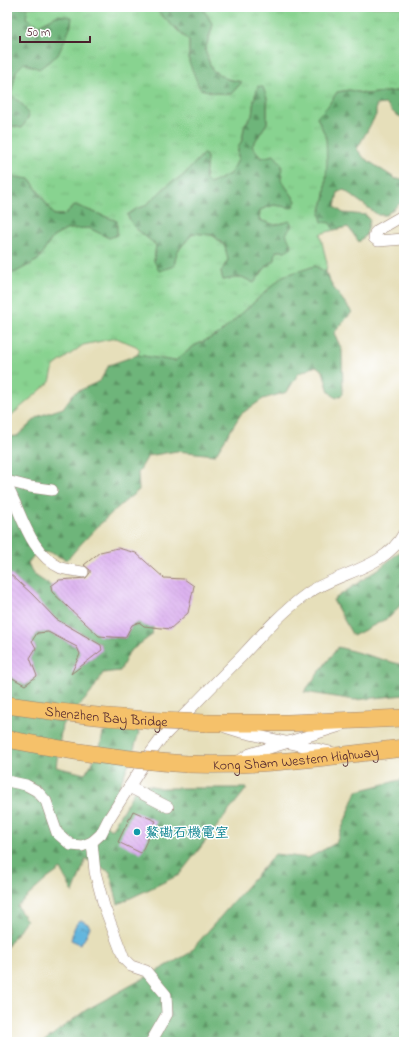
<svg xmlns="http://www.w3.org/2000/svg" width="411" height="1049" font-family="'Indie Flower','LXGW WenKai TC',sans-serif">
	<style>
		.grass { fill: url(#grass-tufts); stroke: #69795e; fill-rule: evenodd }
		.forest { fill: url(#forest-firs); stroke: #5c6a52 }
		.water { fill: url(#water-ripples); stroke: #566a84 }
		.building { fill: url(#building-back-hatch) }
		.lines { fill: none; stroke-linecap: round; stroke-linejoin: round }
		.minor-casing { stroke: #987f72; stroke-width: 12 }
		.highway-casing { stroke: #987f72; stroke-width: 18 }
		.minor { stroke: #fff; stroke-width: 11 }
		.highway { stroke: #f5c16b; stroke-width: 17 }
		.highway-bridge-casing { stroke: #987f72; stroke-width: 18; stroke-linecap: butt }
		.highway-bridge { stroke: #f5c16b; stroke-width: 17 }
		.culture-dot { fill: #0f9aa8; stroke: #fff; stroke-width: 1.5 }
		.labels { text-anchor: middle; stroke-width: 3; stroke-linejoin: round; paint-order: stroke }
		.street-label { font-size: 14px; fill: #4a1f2b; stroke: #fff }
		.culture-label { font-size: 14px; fill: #0d838f; stroke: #fff; text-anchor: start }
	</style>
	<defs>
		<pattern id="grass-tufts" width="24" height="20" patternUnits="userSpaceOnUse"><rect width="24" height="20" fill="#88d390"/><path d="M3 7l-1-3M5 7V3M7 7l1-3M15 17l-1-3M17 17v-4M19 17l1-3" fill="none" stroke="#77b57c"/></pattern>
		<pattern id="forest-firs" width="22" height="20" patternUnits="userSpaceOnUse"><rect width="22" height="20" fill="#6eb57a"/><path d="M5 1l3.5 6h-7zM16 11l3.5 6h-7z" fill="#5c9364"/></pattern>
		<pattern id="water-ripples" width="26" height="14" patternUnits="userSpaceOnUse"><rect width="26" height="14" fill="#62b6de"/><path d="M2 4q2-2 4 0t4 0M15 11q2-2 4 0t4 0" fill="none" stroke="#5393b4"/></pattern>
		<pattern id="building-back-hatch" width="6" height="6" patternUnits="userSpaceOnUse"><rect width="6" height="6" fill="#daaeef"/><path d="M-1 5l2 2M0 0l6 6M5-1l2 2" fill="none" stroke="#bd95cd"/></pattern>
	</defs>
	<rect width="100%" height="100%" fill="#fff"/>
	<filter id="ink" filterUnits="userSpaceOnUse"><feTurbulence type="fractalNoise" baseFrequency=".025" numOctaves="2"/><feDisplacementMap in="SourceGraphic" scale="8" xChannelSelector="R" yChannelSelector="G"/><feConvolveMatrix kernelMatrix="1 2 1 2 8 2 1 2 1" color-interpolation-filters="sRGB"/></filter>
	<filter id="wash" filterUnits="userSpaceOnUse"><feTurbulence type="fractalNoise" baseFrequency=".012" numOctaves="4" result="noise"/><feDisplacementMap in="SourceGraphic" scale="16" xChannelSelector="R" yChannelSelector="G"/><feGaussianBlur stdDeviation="0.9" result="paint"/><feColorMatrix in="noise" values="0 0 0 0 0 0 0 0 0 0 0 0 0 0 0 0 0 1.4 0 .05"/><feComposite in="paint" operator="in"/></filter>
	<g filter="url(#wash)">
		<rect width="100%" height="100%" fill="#e6dfba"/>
		<path class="grass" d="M28 7H153L189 41V62L215 93 231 94 242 82 227 79 212 70 205 50 213 25 202 7H404V86L397 91 366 94 349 90 337 92 328 106 317 117C320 124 324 131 326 138 330 157 328 188 322 207L334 230 320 234 327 263 326 272 315 266 283 276 219 334 194 346 175 361 137 355 140 350 136 346 116 338 83 345 54 366 50 382 7 419V270L14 273 38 260 53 237 68 229 89 228 110 238 117 221 75 205 64 215H54L30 179 7 177V125L22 128 23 105 11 95 16 71 24 63 58 15 39 25 26 18ZM259 86 267 98V123L252 146 281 180 296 201 292 207 274 205 260 210 259 220 275 225 285 251H275V260L265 268 254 283 242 277 223 280 221 272 228 260 225 246 212 235 193 233 177 252 174 266 154 261 156 245 134 227 136 209 145 206 170 183 182 177 204 153 207 158 205 178 210 184 230 174 238 160V148L242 140 245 124 252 116 254 100Z"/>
		<g class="forest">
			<polygon points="7,7 28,7 26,18 39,25 58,15 72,17 71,26 58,55 39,69 24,63 16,71 11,95 23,105 29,116 22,128 7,125"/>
			<polygon points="153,7 202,7 213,25 205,50 212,70 227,79 242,82 231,94 215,93 200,89 189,62 189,41"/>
			<polygon points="258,86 263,87 267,98 267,123 252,146 261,158 274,155 282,164 281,180 296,201 292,208 274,205 260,210 259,220 275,225 290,221 292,226 286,234 292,247 285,251 276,251 275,260 265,268 254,283 242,277 223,280 221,272 228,260 225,246 213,235 193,233 177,252 174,266 159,271 154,261 156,245 134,227 127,215 136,209 145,206 170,183 182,177 204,153 207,158 205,178 210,184 230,174 238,160 238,148 242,140 245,124 252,116 254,100"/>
			<polygon points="404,86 404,118 396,115 385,104 376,105 376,115 357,149 364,158 396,179 404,179 404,200 386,215 378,215 344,190 338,192 335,207 343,213 366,215 370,220 366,235 359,242 348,227 334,230 330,223 322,222 320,214 325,196 327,162 326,137 317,117 328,106 337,92 349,90 366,94 397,91"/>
			<polygon points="7,176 30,179 54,215 64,215 75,205 117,221 117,235 109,238 89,228 68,229 53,237 38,260 14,273 7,270"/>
			<path d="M315 266 326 272 333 287 352 312 334 333 342 350 343 394 336 398 329 392 323 371 316 366 298 374 287 392 263 399 241 414 215 455 177 451 148 456 138 473 139 490C112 511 89 534 67 560L49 552 35 554 28 563 33 574 51 586 52 592 84 622 106 637 125 638 132 625 139 622 144 626 153 627 152 635 129 652 120 671 103 673 91 693 62 725 56 767 85 774 99 752 103 733 124 722 139 732 132 756 119 787 100 818 111 830 139 783 160 788H247L179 875 118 904 110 872 86 859 73 893 61 869 47 879 17 906 26 920 7 947V675L25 685 37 676 30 658 36 648 32 641 37 633 48 632 77 647 80 654 74 666 78 669 102 650 101 644 56 619 32 594 7 571V437L17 436 39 416 63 408 74 393 100 381 109 365 137 355 175 361 194 346 219 334 283 276Z"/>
			<polygon points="404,548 404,601 390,617 353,636 333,600 381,567"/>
			<polygon points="338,647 399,664 404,664 404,695 355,700 304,692"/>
			<polygon points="404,779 404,1042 43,1042 86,1010 188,954 275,854 308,858 336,843 357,791"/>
		</g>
		<path class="water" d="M81 920 88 924 90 927 84 940 80 944 71 940C73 933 74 923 81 920Z"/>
		<g id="blocks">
			<g class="building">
				<polygon points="118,548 136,553 164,578 184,579 194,586 188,613 170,629 144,626 139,622 132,625 125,638 99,636 52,592 51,586 59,580 86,578 90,573 90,570 84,565 100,552"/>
				<polygon points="7,571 32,594 56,619 101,645 102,650 71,674 80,654 77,647 48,632 37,633 32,641 36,648 30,658 37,676 25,685 7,675"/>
				<polygon points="133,811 156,821 141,853 118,842"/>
			</g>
		</g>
	</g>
	<g filter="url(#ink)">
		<use href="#blocks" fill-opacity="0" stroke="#987f72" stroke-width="1"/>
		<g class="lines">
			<defs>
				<g id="minor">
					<polyline points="404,215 378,230 375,233 374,238 378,241 404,239"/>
					<polyline points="7,481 30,487 52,490"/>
					<path d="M7 486C22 514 30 554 61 568 68 570 76 571 83 572"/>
					<polyline points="225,727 241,732 335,753"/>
					<polyline points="236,763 250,754 340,726"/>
					<path d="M7 781 26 785 37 791 46 801 57 833 71 845 82 846 92 842 101 834 108 820 152 751 161 739C188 711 215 683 242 656 263 633 283 611 308 593 339 572 385 569 404 533"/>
					<polyline points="129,787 168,807"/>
					<polyline points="92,842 95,872 104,906 124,959 131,966 146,971 166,995 167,1014 151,1042"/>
				</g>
				<g id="highway">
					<polyline points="206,723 288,723 404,718"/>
					<path id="s1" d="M187 764C260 767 332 756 404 748"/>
				</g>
			</defs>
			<use href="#minor" class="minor-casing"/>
			<use href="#highway" class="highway-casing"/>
			<use href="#minor" class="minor"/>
			<use href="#highway" class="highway"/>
			<defs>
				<g id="highway-bridge">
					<path id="s2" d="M7 705C73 715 139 721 206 723"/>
					<path d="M7 739C67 751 125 760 187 764"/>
				</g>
			</defs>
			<use href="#highway-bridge" class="highway-bridge-casing"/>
			<use href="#highway-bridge" class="highway-bridge"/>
		</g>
	</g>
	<circle class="culture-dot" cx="137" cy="832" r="4"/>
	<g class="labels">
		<g class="street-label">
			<text dy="5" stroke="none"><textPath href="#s2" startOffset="100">Shenzhen Bay Bridge</textPath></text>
			<text dy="5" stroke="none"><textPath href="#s1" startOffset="109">Kong Sham Western Highway</textPath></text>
		</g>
		<g class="culture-label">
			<text x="145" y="837">鰲磡石機電室</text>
		</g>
	</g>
	<rect width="411" height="1049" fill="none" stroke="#fff" stroke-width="24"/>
	<path d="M20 36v6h70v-6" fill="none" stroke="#4a1f2b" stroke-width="2"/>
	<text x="26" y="36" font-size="12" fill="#4a1f2b" stroke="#ffffff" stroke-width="3" paint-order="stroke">50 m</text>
</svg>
